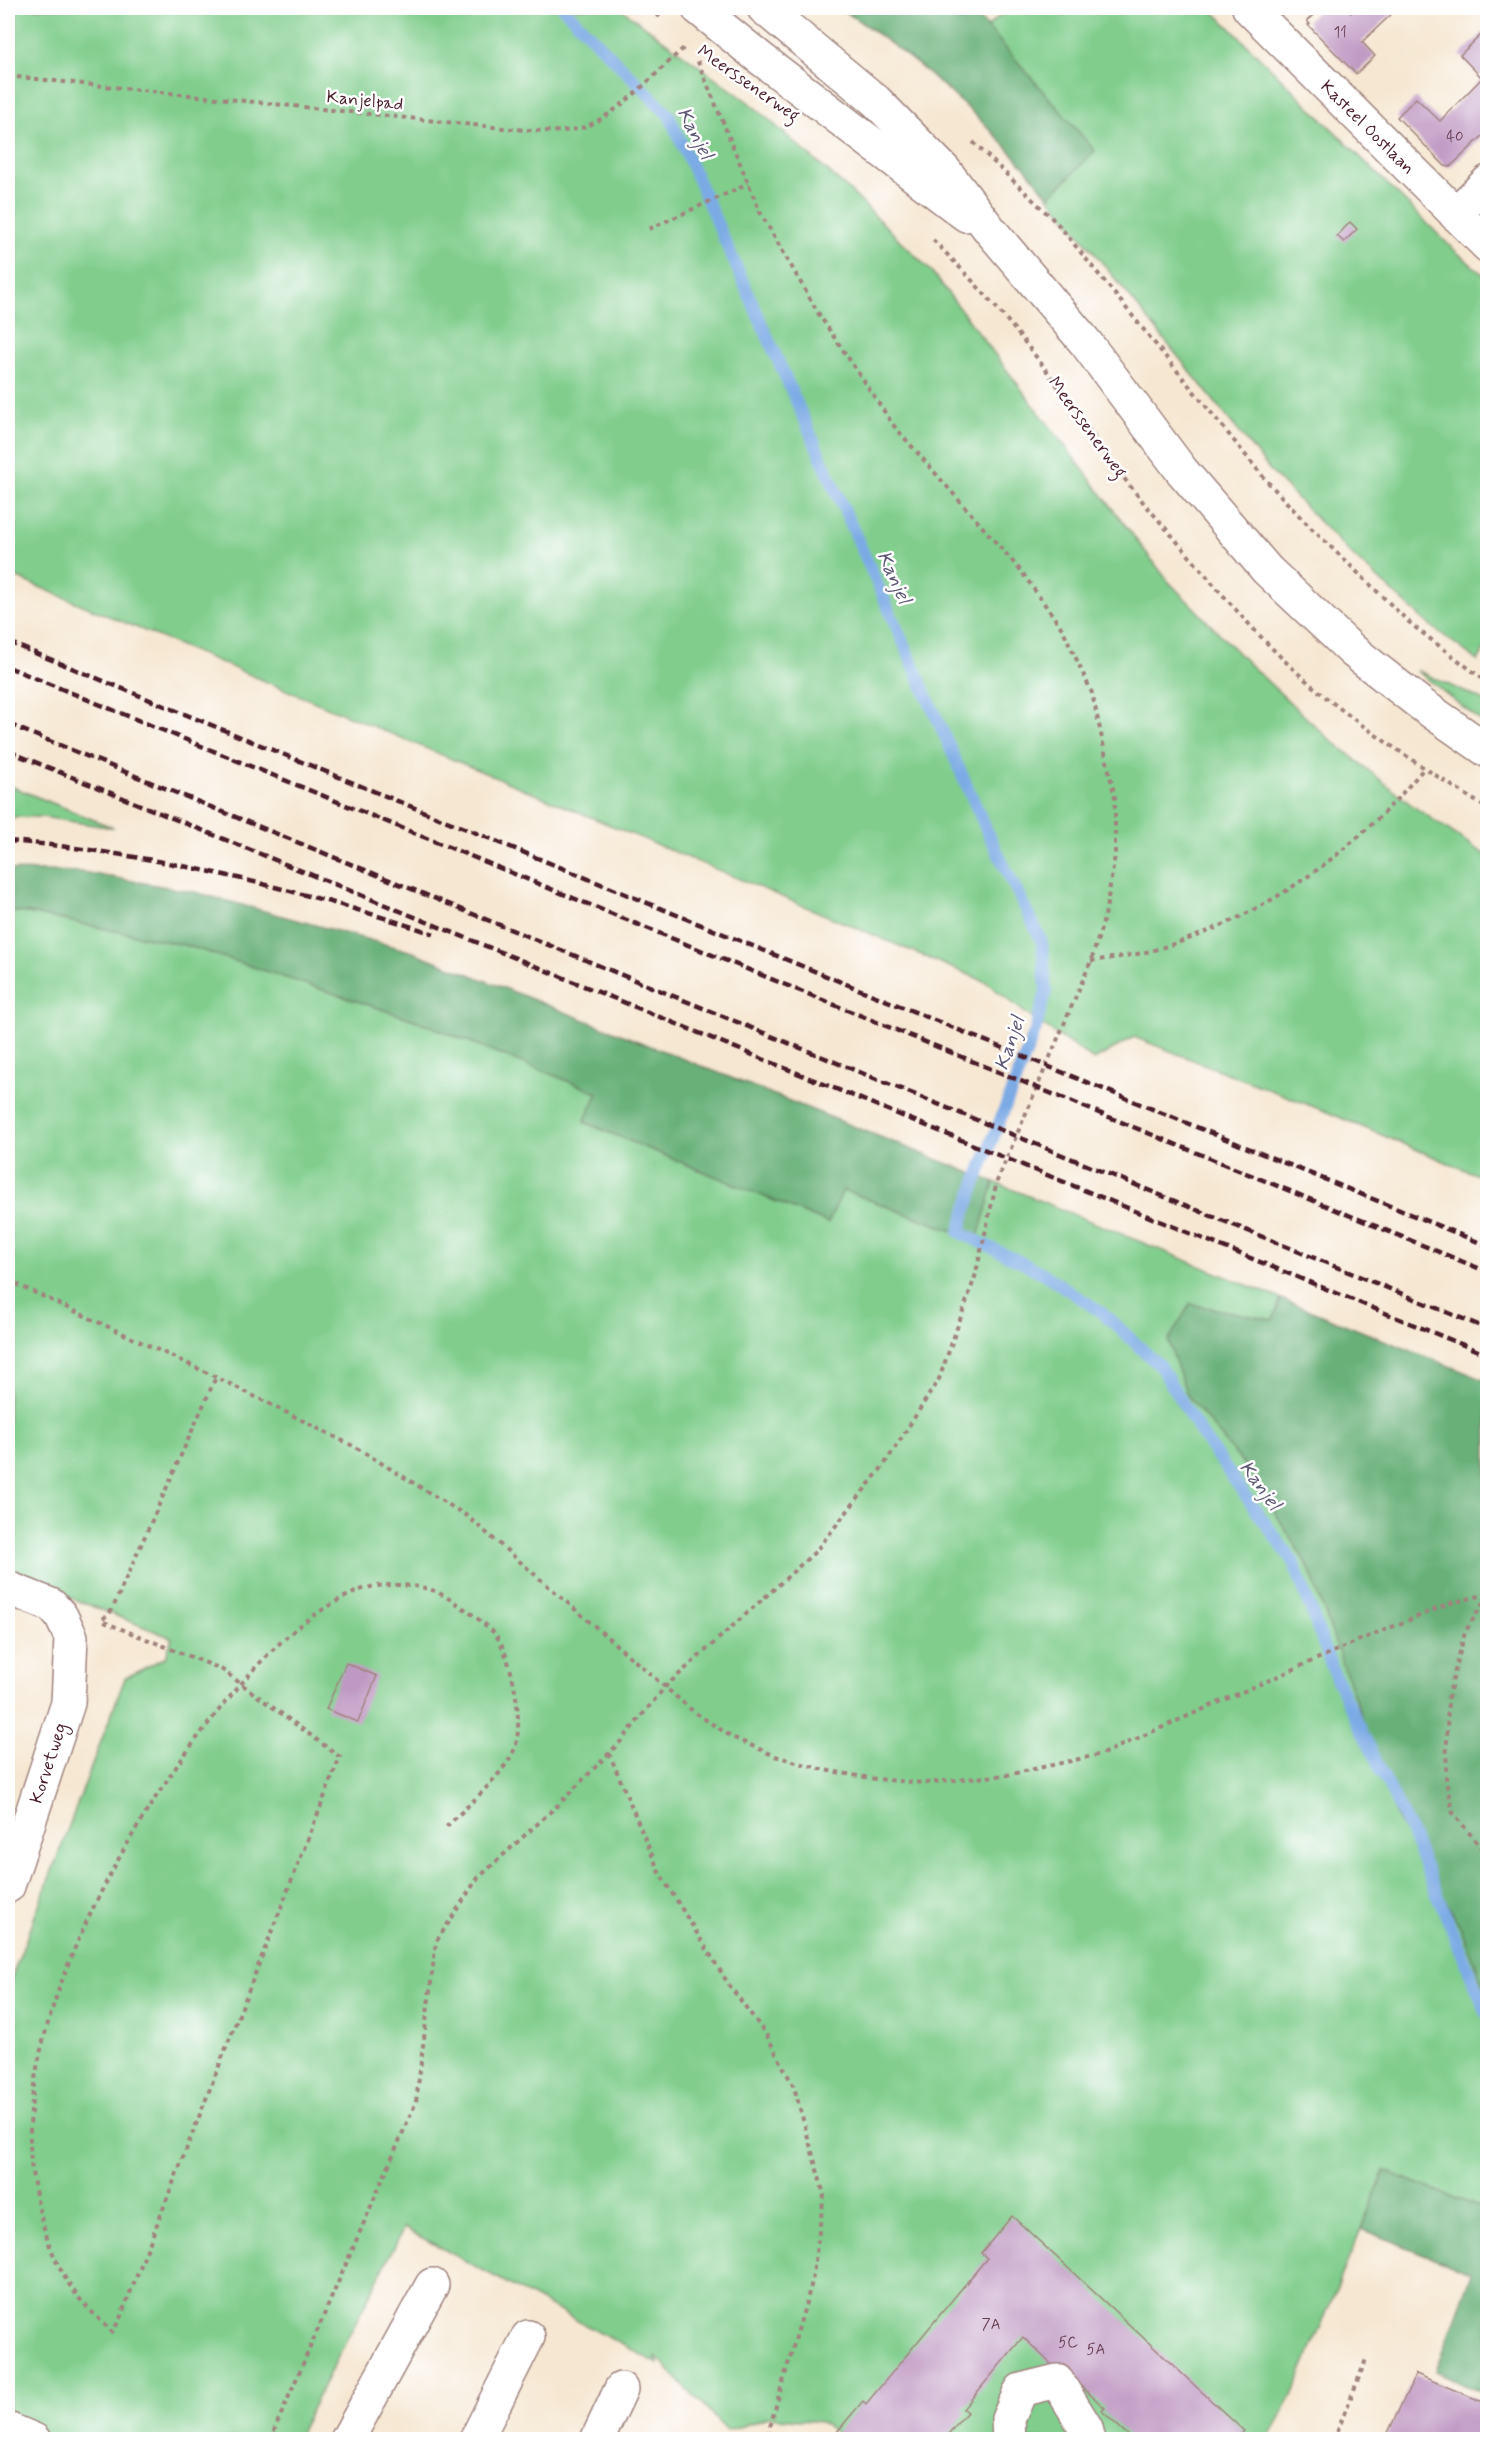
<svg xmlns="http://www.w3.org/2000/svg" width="1495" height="2447" font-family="Mynerve,sans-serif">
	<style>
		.green { fill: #80cd8c; stroke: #65765c; stroke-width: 1.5 }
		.forest { fill: #68b078; stroke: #596852; stroke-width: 1.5 }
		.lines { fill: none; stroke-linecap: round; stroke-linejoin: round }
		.stream { stroke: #7caae5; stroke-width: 12 }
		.building { fill: #bf99c3 }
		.minor-casing { stroke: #a0837e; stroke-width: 36 }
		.path { stroke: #a0837e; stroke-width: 4; stroke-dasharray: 4.5 4.5; stroke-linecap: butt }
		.minor { stroke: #fff; stroke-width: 33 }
		.rail { stroke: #4a1f2b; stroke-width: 4.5; stroke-dasharray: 9 4.5; stroke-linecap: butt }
		.labels { text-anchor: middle; stroke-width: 5; stroke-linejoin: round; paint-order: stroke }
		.number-label { font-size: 15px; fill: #673e51 }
		.street-label { font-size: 18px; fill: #4a1f2b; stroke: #fff }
		.water-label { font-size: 20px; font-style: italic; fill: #5e5775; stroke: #fff }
	</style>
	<rect width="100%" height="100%" fill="#fff"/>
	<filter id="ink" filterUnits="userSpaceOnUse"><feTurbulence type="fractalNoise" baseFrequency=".0167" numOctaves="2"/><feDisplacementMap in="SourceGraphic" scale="12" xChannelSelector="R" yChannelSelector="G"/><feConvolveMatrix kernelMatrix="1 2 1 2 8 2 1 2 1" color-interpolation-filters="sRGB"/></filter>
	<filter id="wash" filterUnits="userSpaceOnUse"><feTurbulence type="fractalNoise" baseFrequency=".008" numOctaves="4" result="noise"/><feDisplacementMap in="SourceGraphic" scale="24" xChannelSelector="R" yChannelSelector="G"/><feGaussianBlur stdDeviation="1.35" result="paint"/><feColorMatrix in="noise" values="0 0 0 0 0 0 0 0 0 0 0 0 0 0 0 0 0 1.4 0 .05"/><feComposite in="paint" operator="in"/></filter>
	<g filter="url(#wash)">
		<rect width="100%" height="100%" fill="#f6e7d2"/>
		<g class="green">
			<polygon points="8,8 620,8 751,104 849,190 932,272 1168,581 1248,663 1326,736 1413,806 1487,856 1487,1179 1322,1110 1134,1037 1094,1060 1029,1016 986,982 8,574"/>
			<polygon points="1008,8 1210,8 1452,248 1487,278 1488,643 1478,661 1426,622 1354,557 1273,474 1049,197 1095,151 987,27"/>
			<polygon points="1416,670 1487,702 1487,726"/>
			<polygon points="8,785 114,828 42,817 8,817"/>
			<polygon points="8,911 29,913 189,946 415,1020 598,1093 584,1122 828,1223 843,1190 977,1240 994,1182 1281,1299 1273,1321 1190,1304 1187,1395 1253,1476 1309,1568 1397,1818 1460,1926 1487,1995 1487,2210 1385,2171 1292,2396 1269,2439 846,2440 821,2422 769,2417 727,2431 655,2356 658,2364 404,2228 296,2439 55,2439 8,2421 8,1987 125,1678 166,1657 172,1638 8,1573"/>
		</g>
		<g class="forest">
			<path d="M840 8H971L1095 151 1049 197C991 122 919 60 840 8Z"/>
			<polygon points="8,870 82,872 195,892 413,952 994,1182 977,1240 843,1190 828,1223 584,1122 598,1093 415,1020 189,946 29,913 8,911"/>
			<polygon points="1281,1299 1487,1381 1487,1995 1460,1926 1397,1818 1309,1568 1253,1476 1187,1395 1168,1341 1190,1304 1273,1320"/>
			<polygon points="1385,2171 1487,2210 1487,2394 1436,2371 1472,2273 1361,2229"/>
		</g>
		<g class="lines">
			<polyline class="stream" points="563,8 669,115 987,831 1042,942 1046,991 1035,1031 975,1184 959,1232 1041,1272 1104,1314 1160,1366 1204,1438 1294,1563 1335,1676 1409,1828 1488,2016"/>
		</g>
		<g id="blocks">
			<g class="building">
				<polygon points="1320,8 1345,8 1351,13 1357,8 1398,8 1362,42 1375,56 1356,74 1308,25 1310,24 1307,21"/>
				<polygon points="1488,28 1488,131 1450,167 1445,166 1397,117 1416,98 1440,121 1482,78 1460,55"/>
				<polygon points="1350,222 1357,229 1344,242 1337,236"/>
				<polygon points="346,1663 377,1676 358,1722 326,1709"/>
				<polygon points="1012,2216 1244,2431 1237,2439 1138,2439 1134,2436 1132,2439 1102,2411 1105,2408 1059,2366 1056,2369 1023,2337 963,2409 967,2412 944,2439 831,2439 863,2401 866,2404 987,2258 981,2253"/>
				<polygon points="1416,2374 1488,2404 1488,2439 1385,2439"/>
			</g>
		</g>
	</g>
	<g filter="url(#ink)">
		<use href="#blocks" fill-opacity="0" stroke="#a0837e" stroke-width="1.5"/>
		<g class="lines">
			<defs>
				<g id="minor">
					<polyline points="698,8 760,58 966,215"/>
					<polyline points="764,8 876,101 945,171 990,230 1086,343 1182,471 1267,570 1353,651 1422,705 1488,751"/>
					<polyline points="1249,8 1488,246"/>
					<polyline points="1455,214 1488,182"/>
					<polyline points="8,1588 51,1605 61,1616 71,1637 68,1703 8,1886"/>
					<polyline points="8,2429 34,2440"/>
					<polyline points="347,2440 432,2285"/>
					<polyline points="476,2440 528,2337"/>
					<polyline points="597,2440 621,2389"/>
					<polyline points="1009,2440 1008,2419 1021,2390 1057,2381 1086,2428 1089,2440"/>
				</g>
			</defs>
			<use href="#minor" class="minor-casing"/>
			<g class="path">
				<polyline points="650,8 661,18"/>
				<path d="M8 76 512 129C534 130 559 134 581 128 617 117 657 71 686 46"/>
				<polyline points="973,142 1057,223 1265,479 1305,522 1412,625 1488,683"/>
				<polyline points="649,229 748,184"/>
				<path d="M933 240C968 275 1000 310 1030 349 1071 401 1106 459 1149 509 1195 562 1239 617 1289 665 1348 721 1420 765 1488 809"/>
				<path d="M1091 961C1111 958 1131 956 1150 951 1258 922 1354 854 1424 768"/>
				<polyline points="8,1280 216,1377 355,1447 467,1516 694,1712 732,1737 775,1756 824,1770 876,1779 925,1783 1007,1775 1102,1754 1362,1639 1451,1603 1488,1594"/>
				<polyline points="1488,1595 1465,1632 1448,1698 1446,1780 1453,1813 1488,1856"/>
				<polyline points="103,1619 112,1610 216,1377"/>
				<path d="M104 1622 221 1669 340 1757 119 2321 112 2332C99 2318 83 2305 73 2290 50 2258 39 2216 33 2178 9 2027 130 1817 224 1704 262 1658 305 1611 363 1589 380 1583 414 1584 432 1590 448 1596 482 1620 494 1633 512 1654 524 1722 515 1748 505 1774 465 1808 445 1828"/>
				<polyline points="609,1753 659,1872 729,1985 766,2034 794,2087 824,2195 812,2282 766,2440"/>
				<polyline points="270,2440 416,2102 436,1942 477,1879 558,1805 622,1740 665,1687 815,1552 884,1465 939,1379 975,1277 997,1181 1091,961 1105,916 1115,855 1115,798 1092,693 1063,630 1021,571 894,426 820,316 760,212 696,57"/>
				<polyline points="1334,2440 1367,2357"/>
			</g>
			<use href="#minor" class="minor"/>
			<g class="rail">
				<polyline points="8,642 1488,1246"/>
				<polyline points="8,667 1488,1272"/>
				<polyline points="8,724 1488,1329"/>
				<polyline points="8,751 1488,1355"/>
				<path d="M8 841C150 852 299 889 434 934"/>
			</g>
		</g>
	</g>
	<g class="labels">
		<g class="number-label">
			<text x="1340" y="37">11</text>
			<text x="1455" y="141">40</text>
			<text x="991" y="2329">7A</text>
			<text x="1068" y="2347">5C</text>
			<text x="1096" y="2354">5A</text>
		</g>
		<g class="street-label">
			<text transform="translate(749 83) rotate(35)" y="6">Meerssenerweg</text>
			<text transform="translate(365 100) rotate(6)" y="6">Kanjelpad</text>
			<text transform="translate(1368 127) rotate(45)" y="6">Kasteel Oostlaan</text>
			<text transform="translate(1088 427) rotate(54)" y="6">Meerssenerweg</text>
			<text transform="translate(48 1763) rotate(-72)" y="6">Korvetweg</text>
		</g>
		<g class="water-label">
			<text transform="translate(696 133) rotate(63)" y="7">Kanjel</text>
			<text transform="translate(895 577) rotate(66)" y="7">Kanjel</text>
			<text transform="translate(1009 1043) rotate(-71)" y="7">Kanjel</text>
			<text transform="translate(1261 1485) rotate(54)" y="7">Kanjel</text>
		</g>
	</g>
	<rect width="1495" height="2447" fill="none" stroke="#fff" stroke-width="30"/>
</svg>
